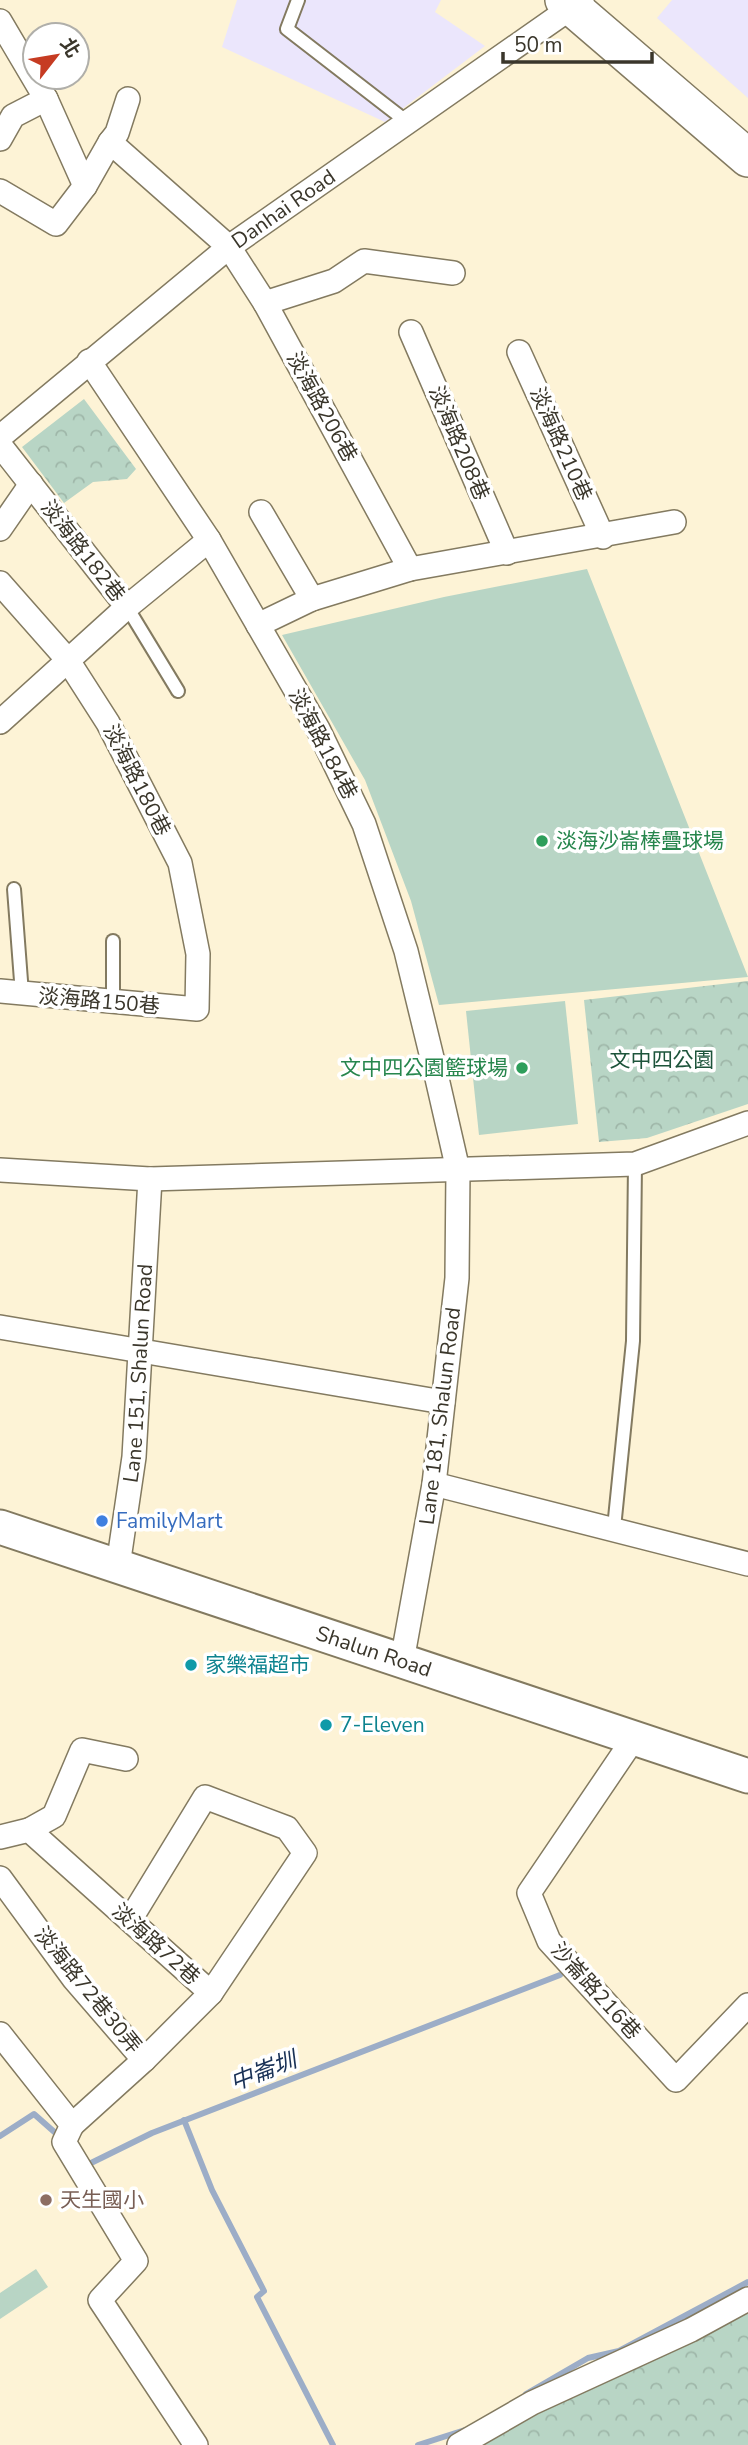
<svg xmlns="http://www.w3.org/2000/svg" width="748" height="2445" font-family="'Nunito Sans','Noto Sans TC',sans-serif">
	<style>
		.industrial { fill: #ebe6fc }
		.park { fill: url(#park-crowns) }
		.pitch { fill: #b8d5c5 }
		.lines { fill: none; stroke-linecap: round; stroke-linejoin: round }
		.stream { stroke: #9cadc7; stroke-width: 6 }
		.lane-casing { stroke: #837a60; stroke-width: 16 }
		.street-casing { stroke: #837a60; stroke-width: 26 }
		.secondary-casing { stroke: #837a60; stroke-width: 37 }
		.primary-casing { stroke: #837a60; stroke-width: 40 }
		.lane { stroke: #fff; stroke-width: 12 }
		.street { stroke: #fff; stroke-width: 23 }
		.secondary { stroke: #fff; stroke-width: 33 }
		.primary { stroke: #fff; stroke-width: 37 }
		.leisure-dot { fill: #2e9e5b; stroke: #fff; stroke-width: 2.5 }
		.shop-dot { fill: #3f7fe0; stroke: #fff; stroke-width: 2.5 }
		.culture-dot { fill: #0f9aa8; stroke: #fff; stroke-width: 2.5 }
		.education-dot { fill: #8d6e63; stroke: #fff; stroke-width: 2.5 }
		.labels { text-anchor: middle; stroke-width: 7; stroke-linejoin: round; paint-order: stroke }
		.street-label { font-size: 21px; fill: #3a362b; stroke: #fff }
		.leisure-label { font-size: 21px; fill: #27864d; stroke: #fff; text-anchor: start }
		.park-label { font-size: 21px; fill: #1d543b; stroke: #fff }
		.shop-label { font-size: 21px; fill: #366cbe; stroke: #fff; text-anchor: start }
		.culture-label { font-size: 21px; fill: #0d838f; stroke: #fff; text-anchor: start }
		.education-label { font-size: 21px; fill: #785e54; stroke: #fff; text-anchor: start }
		.water-label { font-size: 23px; font-style: italic; fill: #193156; stroke: #fff }
	</style>
	<defs>
		<pattern id="park-crowns" width="20" height="18" patternUnits="userSpaceOnUse" patternTransform="scale(1.75)"><rect width="20" height="18" fill="#b8d5c5"/><path d="M2 6a3 3 0 1 1 6 0M12 15a3 3 0 1 1 6 0" fill="none" stroke="#9fb7a9"/></pattern>
	</defs>
	<rect width="100%" height="100%" fill="#fdf3d6"/>
	<g class="industrial">
		<polygon points="237,0 441,0 435,12 485,46 385,122 222,47"/>
		<polygon points="672,0 748,0 748,98 657,18"/>
	</g>
	<g class="park">
		<polygon points="84,399 136,469 127,479 93,482 64,503 22,447"/>
		<polygon points="748,981 748,1104 647,1138 599,1142 584,1000"/>
		<polygon points="748,2305 748,2445 479,2445 535,2409"/>
	</g>
	<g class="pitch">
		<polygon points="587,569 748,977 439,1005 411,901 365,780 282,635 444,597"/>
		<polygon points="565,1001 578,1124 479,1135 466,1011"/>
		<polygon points="36,2269 48,2287 0,2319 0,2293"/>
	</g>
	<g class="lines">
		<g class="stream">
			<polyline points="184,2120 212,2190 264,2291 257,2297 333,2445"/>
			<polyline points="0,2136 34,2114 60,2137"/>
			<polyline points="86,2161 89,2164 152,2133 560,1975"/>
			<polyline points="526,2394 588,2358 619,2351 748,2282"/>
			<polyline points="418,2445 465,2430"/>
		</g>
		<defs>
			<g id="lane">
				<polyline points="298,0 287,29 406,121"/>
				<polyline points="127,607 178,691"/>
				<polyline points="14,889 22,994"/>
				<polyline points="113,1002 113,941"/>
				<polyline points="614,1528 633,1341 635,1164"/>
			</g>
			<g id="street">
				<polyline points="0,21 46,99 13,116 0,139"/>
				<polyline points="46,99 85,186"/>
				<polyline points="110,142 117,133 128,99"/>
				<polyline points="0,191 56,224 85,186 110,142 229,247 265,303 410,569"/>
				<polyline points="265,303 334,281 364,261 453,273"/>
				<polyline points="411,332 507,553"/>
				<polyline points="519,352 603,537"/>
				<polyline points="89,361 209,540 318,729 364,824 406,951 436,1074 458,1170 457,1278 434,1484 402,1661"/>
				<path id="s1" d="M0 437 229 247 582 0"/>
				<polyline points="0,445 127,607 209,540"/>
				<polyline points="261,512 312,599"/>
				<polyline points="0,529 31,484"/>
				<polyline points="0,583 67,659 108,723 180,863 198,954 197,1009 0,991"/>
				<polyline points="258,625 312,599 410,569 674,522"/>
				<polyline points="0,722 127,607"/>
				<polyline points="0,1170 150,1179 635,1164 748,1123"/>
				<polyline points="0,1327 443,1402"/>
				<polyline points="434,1484 748,1564"/>
				<path id="s2" d="M118 1566 134 1457 150 1179"/>
				<polyline points="634,1738 529,1893 549,1941 676,2080 748,2005"/>
				<polyline points="29,1830 54,1816 82,1750 126,1759"/>
				<polyline points="0,1837 29,1830 211,1993 305,1853 287,1828 205,1797 130,1920"/>
				<polyline points="0,1878 74,1979 144,2060 211,1993"/>
				<polyline points="0,2034 72,2125 64,2142 136,2261 100,2300 196,2445"/>
				<polyline points="72,2125 144,2060"/>
				<polyline points="459,2445 532,2403 691,2330 748,2299"/>
			</g>
			<g id="secondary">
				<path id="s3" d="M0 1527 748 1776"/>
			</g>
			<polyline id="primary" points="564,0 748,158"/>
		</defs>
		<use href="#lane" class="lane-casing"/>
		<use href="#street" class="street-casing"/>
		<use href="#secondary" class="secondary-casing"/>
		<use href="#primary" class="primary-casing"/>
		<use href="#lane" class="lane"/>
		<use href="#street" class="street"/>
		<use href="#secondary" class="secondary"/>
		<use href="#primary" class="primary"/>
	</g>
	<g class="leisure-dot">
		<circle cx="542" cy="841" r="7"/>
		<circle cx="522" cy="1068" r="7"/>
	</g>
	<circle class="shop-dot" cx="102" cy="1521" r="7"/>
	<g class="culture-dot">
		<circle cx="191" cy="1665" r="7"/>
		<circle cx="326" cy="1725" r="7"/>
	</g>
	<circle class="education-dot" cx="46" cy="2200" r="7"/>
	<g class="labels">
		<g class="street-label">
			<text dy="7" stroke="none"><textPath href="#s1" startOffset="364">Danhai Road</textPath></text>
			<text transform="translate(322 407) rotate(61)" y="7">淡海路206巷</text>
			<text transform="translate(459 443) rotate(67)" y="7">淡海路208巷</text>
			<text transform="translate(561 444) rotate(66)" y="7">淡海路210巷</text>
			<text transform="translate(83 551) rotate(52)" y="7">淡海路182巷</text>
			<text transform="translate(323 744) rotate(62)" y="7">淡海路184巷</text>
			<text transform="translate(137 780) rotate(63)" y="7">淡海路180巷</text>
			<text transform="translate(99 1001) rotate(5)" y="7">淡海路150巷</text>
			<text dy="7" stroke="none"><textPath href="#s2" startOffset="194">Lane 151, Shalun Road</textPath></text>
			<text transform="translate(440 1416) rotate(-83)" y="7">Lane 181, Shalun Road</text>
			<text dy="7" stroke="none"><textPath href="#s3" startOffset="394">Shalun Road</textPath></text>
			<text transform="translate(156 1944) rotate(42)" y="7">淡海路72巷</text>
			<text transform="translate(88 1990) rotate(51)" y="7">淡海路72巷30弄</text>
			<text transform="translate(596 1991) rotate(48)" y="7">沙崙路216巷</text>
		</g>
		<g class="leisure-label">
			<text x="556" y="848">淡海沙崙棒疊球場</text>
			<text x="508" y="1075" text-anchor="end">文中四公園籃球場</text>
		</g>
		<g class="park-label">
			<text x="662" y="1067">文中四公園</text>
		</g>
		<g class="shop-label">
			<text x="116" y="1528">FamilyMart</text>
		</g>
		<g class="culture-label">
			<text x="205" y="1672">家樂福超市</text>
			<text x="340" y="1732">7-Eleven</text>
		</g>
		<g class="education-label">
			<text x="60" y="2207">天生國小</text>
		</g>
		<g class="water-label">
			<text transform="translate(263 2071) rotate(-21)" y="8">中崙圳</text>
		</g>
	</g>
	<g transform="translate(56 56) rotate(59)"><circle r="33" fill="#ffffff" stroke="#b0afaa" stroke-width="2"/>
	<path d="M0-5L12 26L0 18L-12 26Z" fill="#c63b22"/>
	<text y="-10" font-size="19" font-weight="bold" text-anchor="middle" fill="#3a362b">北</text>
	</g>
	<path d="M503 52v10h149v-10" fill="none" stroke="#3a362b" stroke-width="3.5"/>
	<text x="514" y="52" font-size="21" fill="#3a362b" stroke="#ffffff" stroke-width="5" paint-order="stroke">50 m</text>
</svg>
